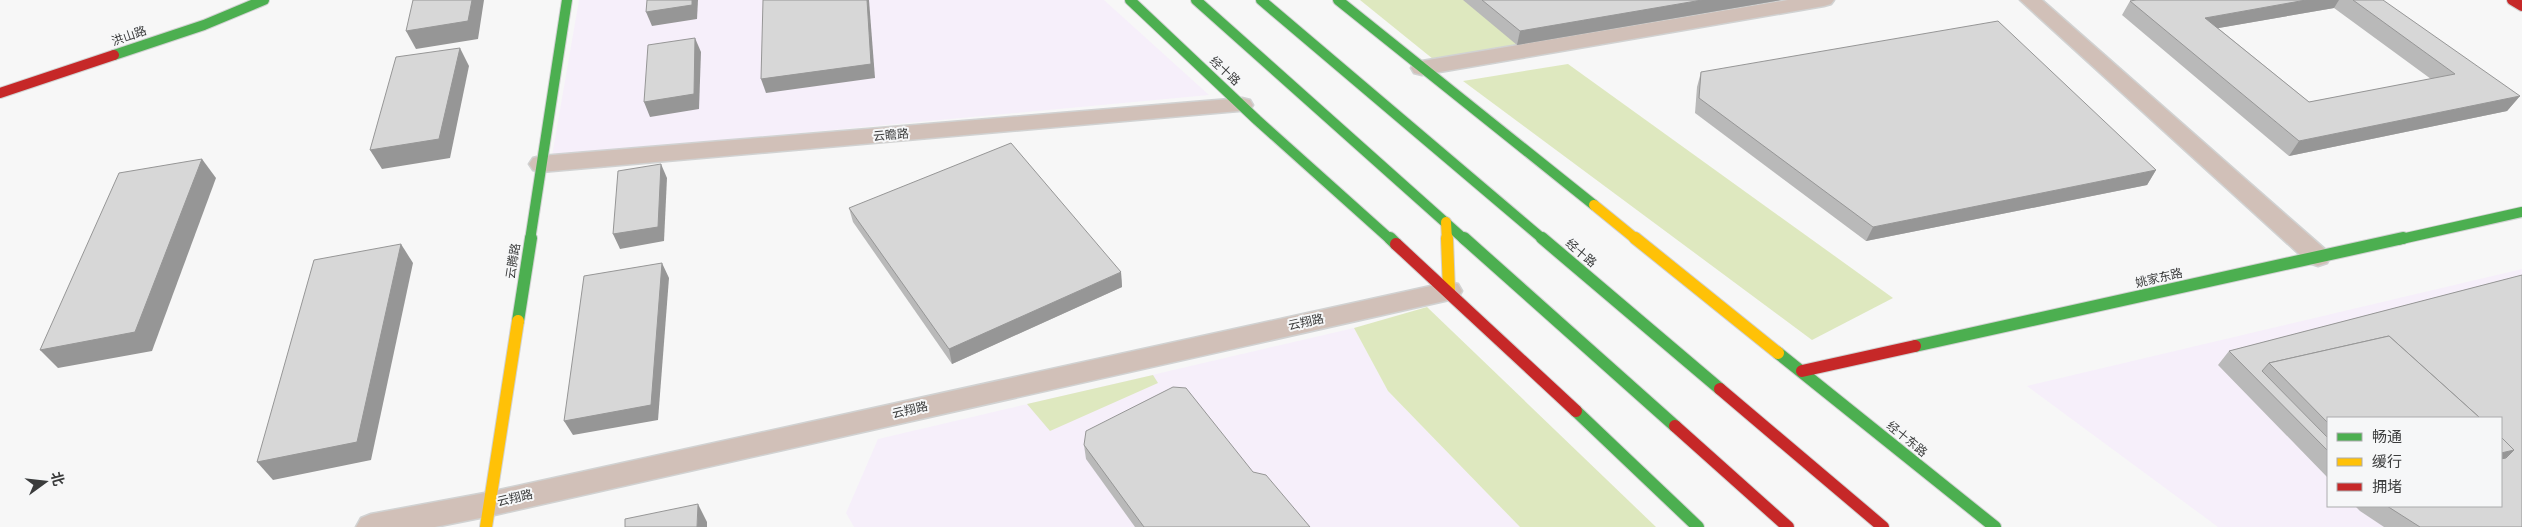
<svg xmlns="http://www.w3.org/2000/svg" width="2522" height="527" font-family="'Crimson Pro','Noto Sans SC',serif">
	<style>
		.commercial { fill: #f6effa; fill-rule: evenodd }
		.green { fill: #dee8bf }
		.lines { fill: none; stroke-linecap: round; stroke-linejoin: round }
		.street-casing { stroke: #d1d2d2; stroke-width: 3 }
		.fast-far1-casing { stroke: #d1d2d2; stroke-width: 12 }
		.fast-casing { stroke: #d1d2d2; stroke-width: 14 }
		.slow-far1-casing { stroke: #d1d2d2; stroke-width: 12 }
		.slow-casing { stroke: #d1d2d2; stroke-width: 14 }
		.jam-far1-casing { stroke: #d1d2d2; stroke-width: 12 }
		.jam-casing { stroke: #d1d2d2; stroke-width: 14 }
		.street { fill: #d1c0b8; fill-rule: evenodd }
		.fast-far1 { stroke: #4caf50; stroke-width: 10 }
		.fast { stroke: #4caf50; stroke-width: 12 }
		.slow-far1 { stroke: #ffc107; stroke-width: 10 }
		.slow { stroke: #ffc107; stroke-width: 12 }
		.jam-far1 { stroke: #c62828; stroke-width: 10 }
		.jam { stroke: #c62828; stroke-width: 12 }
		.wall { fill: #b9b9b9; fill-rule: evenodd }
		.shaded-wall { fill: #969696 }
		.building { fill: #d7d7d7; stroke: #969696 }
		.labels { text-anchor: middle; stroke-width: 4; stroke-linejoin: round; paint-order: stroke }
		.street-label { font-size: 12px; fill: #3b3c3c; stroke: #f6f7f8 }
	</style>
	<rect width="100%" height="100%" fill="#f7f7f7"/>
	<g class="commercial">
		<polygon points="579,0 1104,0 1209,95 552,156"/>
		<path d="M2522 269V527H2218L2027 386ZM2328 418H2501V506H2328Z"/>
		<polygon points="1354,328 1388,391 1520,527 854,527 846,513 878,439"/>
	</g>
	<g class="green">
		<polygon points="1360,0 1782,0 1433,59"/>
		<polygon points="1568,64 1893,298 1812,340 1463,81"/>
		<polygon points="1427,307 1656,527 1520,527 1388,391 1354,328"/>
		<polygon points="1153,375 1158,383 1050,431 1027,404"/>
	</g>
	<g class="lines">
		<defs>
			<g id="street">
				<polygon points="1788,0 1834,0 1831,4 1824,6 1422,75 1414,73 1411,68 1414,63 1422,61"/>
				<polygon points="2020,0 2042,0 2327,251 2330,257 2327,263 2318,266 2309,263"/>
				<polygon points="1242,98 1250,100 1253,105 1250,110 541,172 533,170 529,164 533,158 541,156"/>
				<polygon points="1449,282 1458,284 1462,291 1458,298 490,516 435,527 356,527 361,518 371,514 490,492"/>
			</g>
			<g id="fast-far1">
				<polyline points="1130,0 1257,120 1391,240"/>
				<polyline points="1196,0 1465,240"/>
				<polyline points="1261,0 1544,240"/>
				<polyline points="1338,0 1594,205"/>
				<polyline points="114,55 204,25 264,0"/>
				<polyline points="530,240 567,0"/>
				<polyline points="2397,240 2522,212"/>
			</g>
			<g id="fast">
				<polyline points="1390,238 1396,244"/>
				<polyline points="1464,238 1675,426"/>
				<polyline points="1542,238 1720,389"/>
				<polyline points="518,321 531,238"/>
				<polyline points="1915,346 2403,238"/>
				<polyline points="1778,353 1995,527"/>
				<polyline points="1576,411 1698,527"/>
			</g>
			<g id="slow-far1">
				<polyline points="1594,205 1637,240"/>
				<polyline points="1446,222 1447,240"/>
			</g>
			<g id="slow">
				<polyline points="1447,238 1449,291"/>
				<polyline points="1635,238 1778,353"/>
				<polyline points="486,527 518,321"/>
			</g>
			<g id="jam-far1">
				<polyline points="2512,0 2522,6"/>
				<polyline points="0,93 114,55"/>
			</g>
			<g id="jam">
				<polyline points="1396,244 1576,411"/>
				<polyline points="1802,371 1915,346"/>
				<polyline points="1720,389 1883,527"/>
				<polyline points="1675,426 1788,527"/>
			</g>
		</defs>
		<use href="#street" class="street-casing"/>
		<use href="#fast-far1" class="fast-far1-casing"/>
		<use href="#fast" class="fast-casing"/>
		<use href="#slow-far1" class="slow-far1-casing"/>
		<use href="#slow" class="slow-casing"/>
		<use href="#jam-far1" class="jam-far1-casing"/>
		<use href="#jam" class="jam-casing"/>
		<use href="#street" class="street"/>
		<use href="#fast-far1" class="fast-far1"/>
		<use href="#fast" class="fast"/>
		<use href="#slow-far1" class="slow-far1"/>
		<use href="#slow" class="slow"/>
		<use href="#jam-far1" class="jam-far1"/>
		<use href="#jam" class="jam"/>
	</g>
	<g class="wall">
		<polygon points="1463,0 1781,0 1517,45"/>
		<path d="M2136 0H2353L2520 96 2507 111 2289 156 2122 15 2130 1ZM2334 8 2431 79 2309 102 2218 28Z"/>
		<polygon points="1701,72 2156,170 2147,185 1866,241 1695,113 1697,87"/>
		<polygon points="849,208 1121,272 1122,287 952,364 853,222"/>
		<polygon points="2522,275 2522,527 2384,527 2360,511 2355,506 2501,506 2328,418 2328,478 2218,365 2229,351"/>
		<polygon points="1084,445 1253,472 1310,527 1135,527 1086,459"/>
	</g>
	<g class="shaded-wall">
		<polygon points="472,0 484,0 478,39 416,49 406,31"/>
		<polygon points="692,0 698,0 697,19 652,26 646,12"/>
		<polygon points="867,0 869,0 875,78 766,93 761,79"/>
		<polygon points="1702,0 1781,0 1517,45 1520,31"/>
		<polygon points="2306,0 2339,0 2334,8 2196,32 2205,18"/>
		<polygon points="695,38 701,52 699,109 650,117 644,102"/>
		<polygon points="460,48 469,66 450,158 382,169 370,150"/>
		<polygon points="2520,96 2507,111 2289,156 2299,141"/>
		<polygon points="202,159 216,178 152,351 58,368 40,350"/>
		<polygon points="661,164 667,178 664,241 620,249 613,234"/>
		<polygon points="2156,170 2147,185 1866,241 1873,227"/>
		<polygon points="401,244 413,263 371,460 273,480 257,462"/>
		<polygon points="662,263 669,278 658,420 573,435 564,421"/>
		<polygon points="1121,272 1122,287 952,364 949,349"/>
		<polygon points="2514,450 2501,462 2501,453"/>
		<polygon points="698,504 707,522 707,527 697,527"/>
	</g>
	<g class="building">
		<polygon points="413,0 472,0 468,21 406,31"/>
		<polygon points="647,0 692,0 692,5 646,12"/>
		<polygon points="763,0 867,0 871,64 761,79"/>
		<polygon points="1482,0 1702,0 1520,31"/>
		<polygon points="2136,0 2306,0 2205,18 2309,102 2455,74 2353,0 2383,0 2520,96 2299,141 2130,1"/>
		<polygon points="1998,21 2156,170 1873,227 1699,98 1701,72"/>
		<polygon points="695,38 694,94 644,102 648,45"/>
		<polygon points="460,48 439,139 370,150 396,57"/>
		<polygon points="1011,143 1121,272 949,349 849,208"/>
		<polygon points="202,159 135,332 40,350 119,173"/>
		<polygon points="661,164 658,227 613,234 618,171"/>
		<polygon points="401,244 357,442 257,462 314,260"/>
		<polygon points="662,263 651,405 564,421 584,276"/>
		<polygon points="2522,275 2522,527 2420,527 2387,506 2501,506 2501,459 2506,458 2514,450 2501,437 2501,418 2480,418 2389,336 2269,363 2262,371 2328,438 2328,451 2229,351"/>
		<polygon points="2389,336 2480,418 2328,418 2328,423 2269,363"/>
		<polygon points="1173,387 1186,388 1253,472 1266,475 1310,527 1144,527 1084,445 1086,431"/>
		<polygon points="2501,437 2514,450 2501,453"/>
		<polygon points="698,504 697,527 625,527 625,519"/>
	</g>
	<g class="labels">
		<g class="street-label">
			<text transform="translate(129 36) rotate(-19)" y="4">洪山路</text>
			<text transform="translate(1225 71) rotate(43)" y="4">经十路</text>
			<text transform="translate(891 135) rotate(-5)" y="4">云瞻路</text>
			<text transform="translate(1581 253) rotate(40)" y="4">经十路</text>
			<text transform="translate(513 261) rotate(-81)" y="4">云腾路</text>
			<text transform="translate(2159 278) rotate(-13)" y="4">姚家东路</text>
			<text transform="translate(1306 322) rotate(-12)" y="4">云翔路</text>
			<text transform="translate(910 410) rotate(-13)" y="4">云翔路</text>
			<text transform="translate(1907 439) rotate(39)" y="4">经十东路</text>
			<text transform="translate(515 498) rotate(-13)" y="4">云翔路</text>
		</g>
	</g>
	<rect x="2327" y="417" width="175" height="90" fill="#f6f7f8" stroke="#abacad"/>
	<rect x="2337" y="433" width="25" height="8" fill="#4caf50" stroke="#abacad"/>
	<text x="2372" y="442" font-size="15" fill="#3b3c3c">畅通</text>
	<rect x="2337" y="458" width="25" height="8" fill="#ffc107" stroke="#abacad"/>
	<text x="2372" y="467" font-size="15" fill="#3b3c3c">缓行</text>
	<rect x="2337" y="483" width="25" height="8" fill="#c62828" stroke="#abacad"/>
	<text x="2372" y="492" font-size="15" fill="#3b3c3c">拥堵</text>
	<g transform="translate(45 482) rotate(75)" stroke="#f6f7f8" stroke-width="4" paint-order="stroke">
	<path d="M0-4L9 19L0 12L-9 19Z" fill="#3b3c3c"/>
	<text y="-8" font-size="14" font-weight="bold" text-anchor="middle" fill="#3b3c3c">北</text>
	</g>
</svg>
